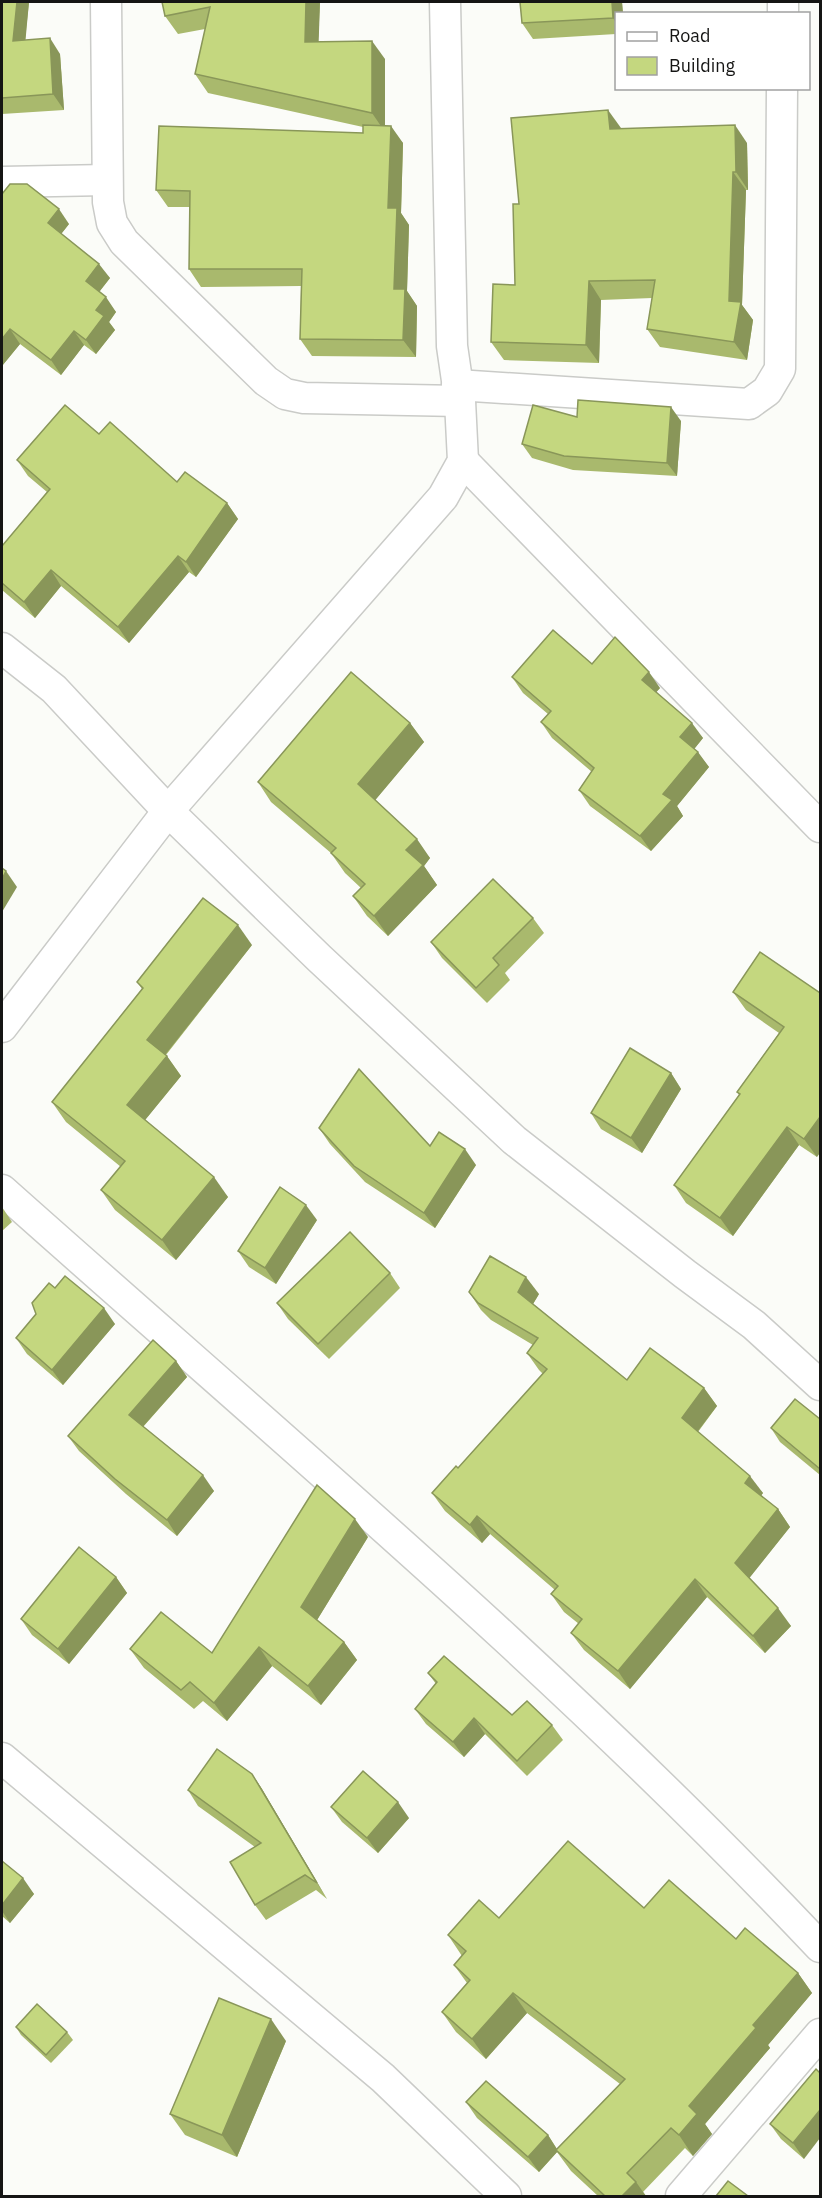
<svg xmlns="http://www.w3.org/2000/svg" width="822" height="2198" font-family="'IBM Plex Sans',sans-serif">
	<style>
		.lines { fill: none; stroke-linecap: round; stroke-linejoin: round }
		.street-casing { stroke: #cacbc8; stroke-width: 33 }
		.street { stroke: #fff; stroke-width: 30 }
		.wall { fill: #a9b96d }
		.shaded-wall { fill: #899659 }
		.building { fill: #c4d77f; stroke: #899659; stroke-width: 1.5 }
	</style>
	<rect width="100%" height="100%" fill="#fbfcf8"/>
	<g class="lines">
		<defs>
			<g id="street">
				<polyline points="106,2 108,202 112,223 124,242 266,381 285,394 304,398 460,401"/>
				<polyline points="783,14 783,2"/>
				<polyline points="2,182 107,180"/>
				<polyline points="457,385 749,404 767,391 780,369 782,88"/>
				<polyline points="463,461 820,827"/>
				<polyline points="2,648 54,689 168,811 319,958 514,1140 685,1274 754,1325 820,1385"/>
				<polyline points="2,1027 168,811 443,497 463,461 460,401 452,346 445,2"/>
				<path d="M2 1190C279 1437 566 1677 820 1947"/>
				<polyline points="2,1758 383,2078 506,2196"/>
				<polyline points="681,2196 820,2034"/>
			</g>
		</defs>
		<use href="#street" class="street-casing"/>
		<use href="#street" class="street"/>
	</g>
	<g class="wall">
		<polygon points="2,2 29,2 25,40 60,54 64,110 2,114"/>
		<polygon points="162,2 320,2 318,42 385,59 385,126 403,143 401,213 409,225 407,291 417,306 416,357 312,356 300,339 301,286 201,287 189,269 190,207 168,207 156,190 363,133 363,127 208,93 195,74 205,29 178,34 165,16"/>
		<polygon points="520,2 622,2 623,14 616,14 616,34 533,39 522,23"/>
		<polygon points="621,128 621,129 747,143 748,190 746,190 742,305 753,320 747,360 660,347 647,329 652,298 601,300 599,363 504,360 491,342 515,285 519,204"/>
		<polygon points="2,194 69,224 61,234 110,278 99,292 116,312 109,322 115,330 96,354 84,345 61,375 20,344 2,366"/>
		<polygon points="577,417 681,421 677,476 573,470 532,458 522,444"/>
		<polygon points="99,434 177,482 227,503 238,519 196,577 189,572 129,643 61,586 35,618 2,590 2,546 47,492 28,476 17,460"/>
		<polygon points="592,664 660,688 656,692 703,738 694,749 709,767 677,806 683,816 651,851 590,806 579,790 592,772 552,738 541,722 548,714 523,693 512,677"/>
		<polygon points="410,723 424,742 375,800 430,858 424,866 437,885 388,936 367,916 353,896 361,888 345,873 331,853 271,802 258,782"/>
		<polygon points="533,918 544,933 505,973 510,980 487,1003 442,958 431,942"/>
		<polygon points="252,945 166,1055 181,1076 145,1120 228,1197 176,1260 115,1210 101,1190 121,1167 66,1122 52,1102 142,989 137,982"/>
		<polygon points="733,992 820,993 817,1157 799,1145 733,1236 686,1203 674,1185 739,1095 737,1092 779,1033 746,1010"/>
		<polygon points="671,1073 681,1089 642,1153 601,1129 591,1113"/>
		<polygon points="319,1128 476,1165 435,1228 365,1182 330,1144"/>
		<polygon points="2,1207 12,1222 2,1231"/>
		<polygon points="317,1220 276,1284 249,1267 238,1251"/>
		<polygon points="390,1273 400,1288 329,1359 288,1319 277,1303"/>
		<polygon points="55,1288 115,1324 63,1385 27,1354 16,1338 36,1314"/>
		<polygon points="469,1292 539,1294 533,1304 627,1380 704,1388 717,1406 698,1432 763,1493 761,1496 778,1509 790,1527 749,1578 791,1626 765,1653 707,1597 630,1689 584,1650 571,1633 579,1624 564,1612 551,1594 555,1590 490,1534 482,1543 445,1511 432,1493 458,1468 543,1374 539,1370 527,1353 533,1345 491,1320 481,1310"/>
		<polygon points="176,1361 187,1377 143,1427 214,1491 177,1536 126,1494 79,1451 68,1436"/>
		<polygon points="820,1419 820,1475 780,1442 771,1428"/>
		<polygon points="368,1537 317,1620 344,1642 357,1660 321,1705 272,1666 227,1721 203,1701 194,1709 144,1668 130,1649 212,1653"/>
		<polygon points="116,1577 127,1593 69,1664 32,1635 21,1619"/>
		<polygon points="428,1673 512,1715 552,1725 563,1740 527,1776 485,1734 464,1757 426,1724 415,1709 436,1684"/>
		<polygon points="252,1774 262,1789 327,1899 316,1890 266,1920 255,1905 255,1847 198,1806 188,1790"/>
		<polygon points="331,1807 409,1818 378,1853 342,1822"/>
		<polygon points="2,1861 34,1894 10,1923 2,1916"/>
		<polygon points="644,1908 736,1939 798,1973 812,1993 768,2045 770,2048 705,2124 712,2134 693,2156 685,2148 643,2192 646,2196 598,2196 571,2171 557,2152 539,2172 477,2118 466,2102 548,2135 557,2149 620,2084 527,2013 486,2059 456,2032 442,2012 467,1983 454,1965 462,1956 448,1935 499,1918"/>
		<polygon points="16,2027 67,2032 73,2040 51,2063 21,2035"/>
		<polygon points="286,2041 237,2157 185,2135 170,2114"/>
		<polygon points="816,2069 804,2159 781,2139 770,2124"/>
	</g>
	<g class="shaded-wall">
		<polygon points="17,2 29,2 24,56 13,41"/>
		<polygon points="306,2 320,2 318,61 305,42"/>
		<polygon points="612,2 622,2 623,14 616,14 616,23 613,18"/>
		<polygon points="50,38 60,54 64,110 53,94"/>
		<polygon points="372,41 385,59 385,132 372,113"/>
		<polygon points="608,110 621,128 622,147 610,129"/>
		<polygon points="735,125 747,143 748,190 736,172"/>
		<polygon points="391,126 403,143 401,213 409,225 407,291 417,306 416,357 403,340 394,289 388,208"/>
		<polygon points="733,172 746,190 742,305 753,320 747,360 734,342 729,301"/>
		<polygon points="59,209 69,224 58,238 48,223"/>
		<polygon points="99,264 110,278 96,296 86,281"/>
		<polygon points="589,281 601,300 599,363 586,345"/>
		<polygon points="106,297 116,312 109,322 115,330 96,354 86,340 96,310"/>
		<polygon points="10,329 20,344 2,366 2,339"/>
		<polygon points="74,331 84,345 61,375 51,360"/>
		<polygon points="671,407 681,421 677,476 667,463"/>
		<polygon points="227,503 238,519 196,577 186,562"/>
		<polygon points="178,556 189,572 129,643 118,627"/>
		<polygon points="51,570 61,586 35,618 24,602"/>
		<polygon points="649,672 660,688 653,696 642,680"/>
		<polygon points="410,723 424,742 372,804 358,784"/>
		<polygon points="692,723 703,738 691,753 680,737"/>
		<polygon points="698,752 709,767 677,806 683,816 651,851 640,836 663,794"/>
		<polygon points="417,839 430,858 424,866 437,885 388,936 374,916 406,850"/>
		<polygon points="6,871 17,887 2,912 2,879"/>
		<polygon points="238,925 252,945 161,1060 147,1040"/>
		<polygon points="167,1056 181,1076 141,1125 127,1105"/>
		<polygon points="671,1073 681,1089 642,1153 631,1138"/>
		<polygon points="820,1117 820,1153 817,1157 804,1139"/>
		<polygon points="787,1127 799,1145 733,1236 720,1218"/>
		<polygon points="465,1149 476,1165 435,1228 424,1213"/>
		<polygon points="214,1177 228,1197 176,1260 162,1240"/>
		<polygon points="306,1205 317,1220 276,1284 265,1268"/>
		<polygon points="526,1277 539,1294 530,1309 518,1292"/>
		<polygon points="104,1308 115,1324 63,1385 52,1370"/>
		<polygon points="176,1361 187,1377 139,1431 129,1415"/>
		<polygon points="704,1388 717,1406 694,1436 682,1418"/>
		<polygon points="203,1475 214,1491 177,1536 167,1520"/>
		<polygon points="750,1476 763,1493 757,1500 745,1483"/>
		<polygon points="778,1509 790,1527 747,1581 735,1563"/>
		<polygon points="477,1516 490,1534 482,1543 470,1525"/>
		<polygon points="355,1519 368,1537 314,1625 301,1607"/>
		<polygon points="116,1577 127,1593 69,1664 58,1649"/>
		<polygon points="695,1579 707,1597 630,1689 618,1671"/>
		<polygon points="778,1608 791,1626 765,1653 753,1636"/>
		<polygon points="344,1642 357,1660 321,1705 308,1686"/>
		<polygon points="259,1647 272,1666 227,1721 214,1703"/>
		<polygon points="474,1718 485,1734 464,1757 453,1742"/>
		<polygon points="252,1774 262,1789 327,1899 317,1883"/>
		<polygon points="398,1802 409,1818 378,1853 367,1838"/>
		<polygon points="23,1878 34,1894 10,1923 2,1911 2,1905"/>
		<polygon points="798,1973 812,1993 768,2045 770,2048 705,2124 712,2134 693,2156 679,2135 689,2106 753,2025"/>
		<polygon points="513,1993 527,2013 486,2059 472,2039"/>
		<polygon points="271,2019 286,2041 237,2157 222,2135"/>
		<polygon points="820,2110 820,2138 804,2159 793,2143"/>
		<polygon points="548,2135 558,2151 539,2172 528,2157"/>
		<polygon points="636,2182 646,2196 622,2196"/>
	</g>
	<g class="building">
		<polygon points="2,2 17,2 13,41 50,38 53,94 2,98"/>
		<polygon points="162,2 306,2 305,42 372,41 372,113 195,74 210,7 165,16"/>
		<polygon points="520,2 612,2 613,18 522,23"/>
		<polygon points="608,110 610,129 735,125 736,172 733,172 729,301 741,302 734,342 647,329 655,280 589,281 586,345 491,342 493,284 515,285 513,204 519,204 511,118"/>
		<polygon points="363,125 391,126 388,208 397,208 394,289 405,289 403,340 300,339 302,269 189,269 190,191 156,190 159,126 363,133"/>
		<polygon points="10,184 27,184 59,209 48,223 99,264 86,281 106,297 96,310 104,316 86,340 74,331 51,360 10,329 2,339 2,194"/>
		<polygon points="578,400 671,407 667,463 564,456 522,444 533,405 577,417"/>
		<polygon points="65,405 99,434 110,422 177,482 185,472 227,503 186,562 178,556 118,627 51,570 24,602 2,583 2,546 50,489 17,460"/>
		<polygon points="553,630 592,664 615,637 649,672 642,680 692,723 680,737 698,752 663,794 672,800 640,836 579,790 594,768 541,722 551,711 512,677"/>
		<polygon points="351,672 410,723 358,784 417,839 406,850 423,865 374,916 353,896 365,884 331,853 336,848 258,782"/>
		<polygon points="2,868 6,871 2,879"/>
		<polygon points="493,879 533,918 493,958 499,965 476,988 431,942"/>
		<polygon points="203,898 238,925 147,1040 167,1056 127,1105 214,1177 162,1240 101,1190 125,1161 52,1102 143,988 137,982"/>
		<polygon points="760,952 820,993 820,1117 804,1139 787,1127 720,1218 674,1185 740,1094 737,1092 784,1027 733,992"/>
		<polygon points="630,1048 671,1073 631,1138 591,1113"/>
		<polygon points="359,1069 430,1146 439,1132 465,1149 424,1213 354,1166 319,1128"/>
		<polygon points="280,1187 306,1205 265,1268 238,1251"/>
		<polygon points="350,1232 390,1273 318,1344 277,1303"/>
		<polygon points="490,1256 526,1277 518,1292 627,1380 650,1348 704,1388 682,1418 750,1476 745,1483 778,1509 735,1563 778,1608 753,1636 695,1579 618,1671 571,1633 582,1619 551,1594 558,1586 477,1516 470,1525 432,1493 456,1466 458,1468 547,1369 527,1353 538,1338 478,1303 469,1292"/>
		<polygon points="65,1276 104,1308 52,1370 16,1338 36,1314 32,1303 49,1283 55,1288"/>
		<polygon points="153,1340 176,1361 129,1415 203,1475 167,1520 115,1479 68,1436"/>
		<polygon points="795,1399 820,1419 820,1469 771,1428"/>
		<polygon points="317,1485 355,1519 301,1607 344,1642 308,1686 259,1647 214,1703 190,1682 181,1690 130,1649 161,1612 212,1653"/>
		<polygon points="79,1547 116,1577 58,1649 21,1619"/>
		<polygon points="444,1656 512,1715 527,1701 552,1725 517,1761 474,1718 453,1742 415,1709 437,1682 428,1673"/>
		<polygon points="217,1749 252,1774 317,1883 305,1875 255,1905 230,1862 261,1843 188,1790"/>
		<polygon points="363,1771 398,1802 367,1838 331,1807"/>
		<polygon points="568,1841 644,1908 669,1880 736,1939 745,1928 798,1973 753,2025 756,2028 689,2106 697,2114 679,2135 671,2128 627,2173 636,2182 622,2196 605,2196 556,2150 625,2079 513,1993 472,2039 442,2012 470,1980 454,1965 466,1951 448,1935 479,1900 499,1918"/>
		<polygon points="2,1861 23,1878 2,1905"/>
		<polygon points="219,1998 271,2019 222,2135 170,2114"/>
		<polygon points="37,2004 67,2032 46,2055 16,2027"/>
		<polygon points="816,2069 820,2073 820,2110 793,2143 770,2124"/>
		<polygon points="486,2081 548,2135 528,2157 466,2102"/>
		<polygon points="728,2181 748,2196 716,2196"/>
	</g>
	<rect width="822" height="2198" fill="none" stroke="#151514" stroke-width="6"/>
	<rect x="615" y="12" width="195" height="78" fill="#ffffff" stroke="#a1a1a1" stroke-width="1.5"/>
	<rect x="627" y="32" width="30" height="9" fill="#ffffff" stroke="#a1a1a1" stroke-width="1.5"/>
	<text x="669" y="42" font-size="18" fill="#151514">Road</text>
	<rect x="627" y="57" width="30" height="18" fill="#c4d77f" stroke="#a1a1a1" stroke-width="1.5"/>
	<text x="669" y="72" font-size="18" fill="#151514">Building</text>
</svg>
